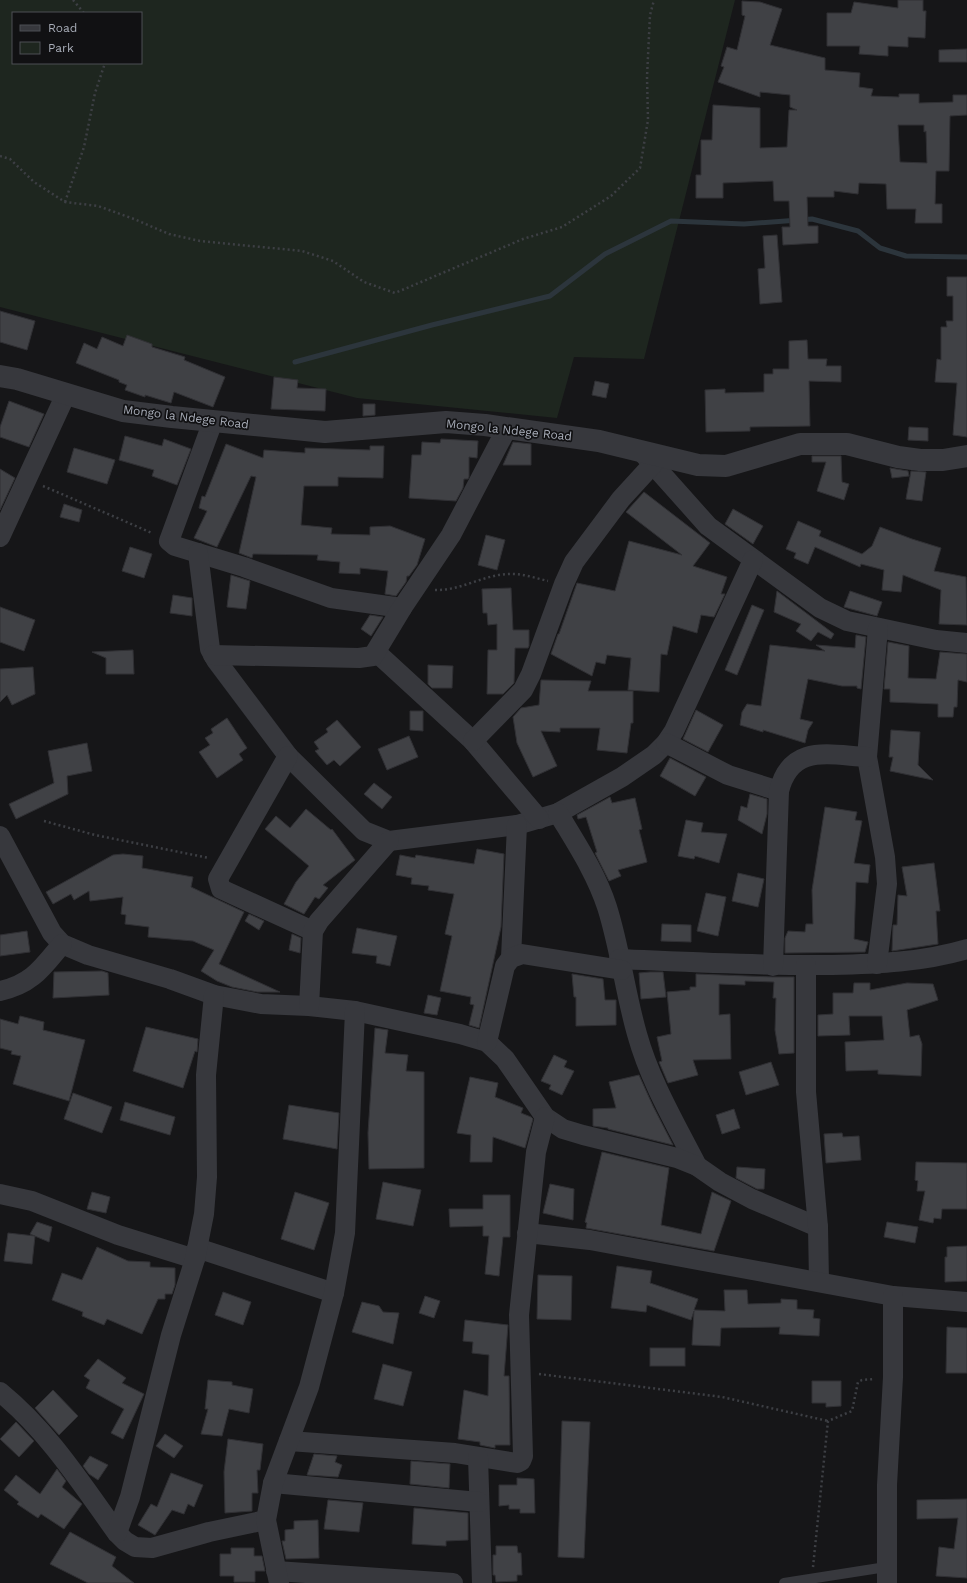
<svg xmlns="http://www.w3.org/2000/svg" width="967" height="1583" font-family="'Work Sans',sans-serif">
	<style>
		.green { fill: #1e261f; fill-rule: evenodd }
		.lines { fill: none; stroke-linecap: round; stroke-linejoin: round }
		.stream { stroke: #2c353c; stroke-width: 5 }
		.building { fill: #404145; stroke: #303034; fill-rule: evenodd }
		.path { stroke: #3d3f44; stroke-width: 2.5; stroke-dasharray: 2 3; stroke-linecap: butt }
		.service { stroke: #37383d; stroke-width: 10 }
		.minor { stroke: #37383d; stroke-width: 20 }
		.tertiary { stroke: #37383d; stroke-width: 22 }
		.labels { text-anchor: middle; stroke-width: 3.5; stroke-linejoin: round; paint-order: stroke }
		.street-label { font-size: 12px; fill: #a8adb8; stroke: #111113 }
	</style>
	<rect width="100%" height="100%" fill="#161618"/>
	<path class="green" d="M0 0H735L644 359 574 357 557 418 357 398 0 307ZM13 13H141V63H13Z"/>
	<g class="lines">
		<polyline class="stream" points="295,362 432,325 550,296 605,254 671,221 744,224 812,219 858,231 880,248 906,256 967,257"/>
	</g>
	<g class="building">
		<polygon points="898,0 923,0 923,11 926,11 925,38 908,37 908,47 888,46 888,56 859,54 860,46 827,46 827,13 851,13 854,2 898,8"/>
		<path d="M742 1 760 2 782 9 770 45 825 58V70L860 73 859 87 873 89 871 96 899 97V94H919V103L953 102V95H967V115L950 116 949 171H936L935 204H942V223H915L916 209H887L886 184 859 183 858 194 834 191V197H807L808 226H818V243L783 245 782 227H790L789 201H774L773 181 723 183V198H696V175H701V140H712L713 105 760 108V148L787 147 789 110H797L790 107V95L760 92V97L718 82 724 67 721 66 727 47 737 50 745 16 742 15ZM898 125H924V132L926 131 927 163 900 162Z"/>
		<polygon points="967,49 967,62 939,62 939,50"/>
		<polygon points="777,235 782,302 760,304 758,269 765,268 763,236"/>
		<polygon points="947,277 967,277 967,437 953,435 957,383 935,382 937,359 941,360 941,327 947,327 946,321 953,321 953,296 947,296"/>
		<polygon points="0,311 35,321 27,350 0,342"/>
		<polygon points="127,335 152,344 152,347 185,357 184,360 225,377 213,407 174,392 171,403 145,395 145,397 125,390 127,385 119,382 119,380 76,363 84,343 97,349 102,337 123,346"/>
		<polygon points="807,340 808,359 827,359 826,366 841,366 841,382 809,381 810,426 750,427 750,431 706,432 705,390 725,389 725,393 764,392 764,374 773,374 773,369 789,369 789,341"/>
		<polygon points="274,377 298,380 297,388 326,389 325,411 271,409"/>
		<polygon points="595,381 609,384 606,398 592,395"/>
		<polygon points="9,401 44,414 29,447 0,437 0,427"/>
		<polygon points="363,404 375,404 375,415 363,416"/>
		<polygon points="909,427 928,428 928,441 908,440"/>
		<polygon points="125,436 162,446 164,439 191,449 177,485 152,476 154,470 119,460"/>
		<polygon points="441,439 478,441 477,458 469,457 469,477 468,479 464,479 463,488 456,501 409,498 412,455 421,455 422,442 440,443"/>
		<polygon points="513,442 531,444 531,465 503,465"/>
		<polygon points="226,444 263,458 264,450 305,453 305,448 370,450 370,446 384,446 383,478 338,477 338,486 304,486 301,525 332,528 331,534 370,535 370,527 390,526 425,539 417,565 409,576 407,576 406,582 396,596 385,594 388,571 360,568 360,574 339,573 340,562 317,560 318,555 253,554 252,558 239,553 256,477 251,476 217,547 194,538 207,511 199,508 202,496 205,497"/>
		<polygon points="74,448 115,460 107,484 67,472"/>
		<polygon points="812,456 841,456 842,482 849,484 844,500 817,491 826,462 812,462"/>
		<polygon points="890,468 908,471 909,476 892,478"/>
		<polygon points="0,469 15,478 0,510"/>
		<polygon points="911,471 926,472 922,501 906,499"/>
		<polygon points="644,492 710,543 693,566 727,577 721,594 725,594 714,617 701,615 697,633 673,626 667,655 661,654 659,692 628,690 631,658 607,655 605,664 596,662 592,676 551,654 558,634 559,634 577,583 615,591 629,541 682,555 626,512"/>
		<polygon points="64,504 82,510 79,522 60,517"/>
		<polygon points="733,509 763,526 753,544 725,524"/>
		<polygon points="798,521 821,531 819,536 862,554 872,546 880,527 912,539 941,548 934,571 966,577 967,625 939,624 941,590 903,575 901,592 882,590 884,570 861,564 860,567 815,547 808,564 794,558 796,553 786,549"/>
		<polygon points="486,535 505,540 497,570 478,565"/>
		<polygon points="130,547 152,554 144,578 122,571"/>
		<polygon points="231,575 250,581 246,609 227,607"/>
		<polygon points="511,588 513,630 529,630 529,646 528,648 515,648 514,683 503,694 487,694 488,650 497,650 497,624 488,625 487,613 483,613 482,589"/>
		<polygon points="777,591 834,634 831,639 818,632 811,641 796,631 801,624 774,612"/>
		<polygon points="850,591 882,602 877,616 844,607"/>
		<polygon points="173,595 192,598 192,616 170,613"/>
		<polygon points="752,605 764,610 737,675 725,670"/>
		<polygon points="0,607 35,620 24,651 0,642"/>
		<polygon points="370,615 383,617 371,636 361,629"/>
		<polygon points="856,635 866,637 861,689 857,688 857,686 842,686 808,679 800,719 813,722 808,730 805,743 763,730 763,732 740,725 742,712 747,704 761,706 770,645 825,651 816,645 855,648"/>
		<polygon points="888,642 909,646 908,678 936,679 940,652 967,654 967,682 958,680 957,707 954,707 953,717 938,717 938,704 890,702 890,689 884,689"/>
		<polygon points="133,650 134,674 106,674 106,658 92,652"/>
		<polygon points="428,665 453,666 452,688 432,688 428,684"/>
		<polygon points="33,667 35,694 12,705 7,695 0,702 0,669"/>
		<polygon points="541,680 591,681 588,691 633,691 633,723 631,723 627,753 597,750 600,728 560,728 560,732 541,731 557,766 533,777 517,743 513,717 521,708 539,705"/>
		<polygon points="696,710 723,725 708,752 683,739"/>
		<polygon points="410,711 423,711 423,731 410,730"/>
		<polygon points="227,718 247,748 239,754 243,760 217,778 199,752 210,745 205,738 213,733 211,729"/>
		<polygon points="337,720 361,747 340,766 334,760 327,765 315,751 319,749 314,742 328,732 326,729"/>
		<polygon points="891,730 920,732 918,765 933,780 890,771 893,757 889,757"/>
		<polygon points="409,736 418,757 387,770 378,749"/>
		<polygon points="87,743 92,771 67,776 68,794 16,819 9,804 54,783 48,751"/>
		<polygon points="670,758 706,777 695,796 660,776"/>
		<polygon points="374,783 392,797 382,809 364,794"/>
		<polygon points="750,794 767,799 767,814 762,834 738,820 741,806 747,808"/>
		<polygon points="610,797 612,803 635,798 642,829 639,830 647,862 618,870 621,876 609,881 595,853 597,852 586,817 578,819 577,815"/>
		<polygon points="825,807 857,812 855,820 862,821 854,863 870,865 868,883 856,882 854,939 868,942 865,952 785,953 785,938 788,931 805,932 806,924 813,924 812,890"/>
		<polygon points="306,809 331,830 332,829 355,860 323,885 328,888 319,899 315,897 304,914 284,904 296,882 309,866 265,829 276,816 290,828"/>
		<polygon points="686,820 703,823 701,832 727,834 719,863 695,856 694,859 678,856"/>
		<polygon points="477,849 504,854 501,927 479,1028 469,1025 474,1005 470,1004 471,997 440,991 452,936 445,934 454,894 428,890 429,886 411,884 412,878 396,875 400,855 415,858 416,855 474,864"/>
		<polygon points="123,854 143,856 142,868 193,877 191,887 244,912 219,964 280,992 257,992 232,987 217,981 201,971 214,950 193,941 148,937 149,927 125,924 126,915 121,914 123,897 90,901 89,891 74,900 71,894 53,904 46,892 113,855"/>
		<polygon points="934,863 940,911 936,911 938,944 892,951 893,925 897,925 898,895 907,896 902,867"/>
		<polygon points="738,873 764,879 758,907 732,901"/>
		<polygon points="706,893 726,897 718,936 697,931"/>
		<polygon points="249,914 264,921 259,930 245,921"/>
		<polygon points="662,924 691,925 691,942 661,941"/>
		<polygon points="357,928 397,936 390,966 376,963 377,956 352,953"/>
		<polygon points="27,931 30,952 0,956 0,935"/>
		<polygon points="292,934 301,938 300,953 289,950"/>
		<polygon points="102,971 108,973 109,995 53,998 54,972"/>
		<polygon points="650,972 663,972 666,997 641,999 639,973"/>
		<polygon points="572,974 603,979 605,1000 616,1000 616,1025 576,1026 576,997 574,997"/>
		<polygon points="696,974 773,977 794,977 794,1053 779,1054 775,1030 776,998 773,998 774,982 745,981 745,985 719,984 719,1015 730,1014 731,1059 693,1060 698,1075 668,1083 659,1062 662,1061 657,1037 671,1034 667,992 690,990 690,987 696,987"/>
		<polygon points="854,983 870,983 870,990 907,983 933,984 938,1000 907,1010 910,1037 919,1035 922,1044 921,1076 878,1074 878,1070 846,1071 845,1042 884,1040 882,1016 849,1016 850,1035 818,1036 818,1015 833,1014 833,993 853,993"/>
		<polygon points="428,995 441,998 437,1015 424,1013"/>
		<polygon points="20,1016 44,1022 43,1030 85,1040 69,1101 13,1084 21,1056 11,1054 12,1051 0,1048 0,1019 18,1024"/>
		<polygon points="146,1027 198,1039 197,1052 195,1051 183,1088 133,1071"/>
		<polygon points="375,1028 388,1030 385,1053 408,1055 406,1071 424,1072 424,1168 369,1169 368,1133"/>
		<polygon points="554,1055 567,1061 564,1067 574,1071 562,1095 549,1089 551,1085 541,1081"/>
		<polygon points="771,1062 779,1085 746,1095 739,1072"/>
		<polygon points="639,1075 653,1106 673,1145 608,1129 608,1128 593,1126 593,1109 616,1108 609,1082"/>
		<polygon points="470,1077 498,1083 495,1097 523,1108 521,1113 531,1117 533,1119 525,1148 493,1137 492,1162 470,1162 471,1135 457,1133"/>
		<polygon points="73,1093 112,1107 102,1133 64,1119"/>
		<polygon points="125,1102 175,1117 170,1135 120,1120"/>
		<polygon points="289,1105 339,1113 337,1149 283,1139"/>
		<polygon points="734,1109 740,1128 722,1134 716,1115"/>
		<polygon points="842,1133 843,1137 859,1136 861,1160 826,1163 824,1134"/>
		<polygon points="602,1152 669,1168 661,1225 701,1234 712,1192 731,1201 714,1251 586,1228 587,1223 585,1222"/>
		<polygon points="916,1162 967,1163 967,1209 942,1209 941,1219 934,1218 933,1223 919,1220 925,1191 917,1191 918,1181 915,1180"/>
		<polygon points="737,1167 765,1169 764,1189 757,1189 736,1178"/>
		<polygon points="383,1182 421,1190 413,1226 376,1219"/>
		<polygon points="550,1184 574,1189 573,1220 543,1213"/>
		<polygon points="92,1192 110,1197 106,1213 87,1209"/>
		<polygon points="295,1192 329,1203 314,1250 281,1239"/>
		<polygon points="483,1195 510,1195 510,1237 503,1237 499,1276 485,1274 489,1236 483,1236 483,1226 450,1227 449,1209 483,1209"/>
		<polygon points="37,1222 52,1227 49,1242 30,1234"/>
		<polygon points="887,1222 918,1227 915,1243 884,1237"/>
		<polygon points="8,1233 35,1236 32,1264 4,1261"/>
		<polygon points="967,1246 967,1281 945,1282 945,1257 947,1257 947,1247"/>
		<polygon points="97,1247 128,1261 150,1262 150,1267 175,1268 175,1285 172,1294 165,1294 165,1299 158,1299 142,1334 107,1319 104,1325 82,1316 83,1312 52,1300 62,1273 82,1280"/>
		<polygon points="617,1266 652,1271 650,1283 698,1299 694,1310 725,1311 724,1290 747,1290 748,1304 781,1303 781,1299 797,1300 797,1309 814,1310 813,1318 820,1319 819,1336 779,1334 780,1327 721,1328 720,1346 692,1345 694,1311 691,1320 647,1305 646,1312 611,1308"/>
		<polygon points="538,1275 572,1276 571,1320 537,1319"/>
		<polygon points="223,1292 251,1302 243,1325 215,1315"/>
		<polygon points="425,1296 440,1301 434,1318 419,1313"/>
		<polygon points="362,1302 379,1306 383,1312 399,1313 393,1344 352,1332"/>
		<polygon points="465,1320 508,1325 504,1376 509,1376 510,1445 495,1445 495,1448 480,1445 480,1442 458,1439 464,1390 488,1396 489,1355 472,1353 473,1342 463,1341"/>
		<polygon points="947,1327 967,1328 967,1373 946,1373"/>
		<rect x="650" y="1348" width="35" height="18"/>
		<polygon points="98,1359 126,1378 122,1383 144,1394 123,1439 111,1433 124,1409 86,1388 90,1380 84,1376"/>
		<polygon points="383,1364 412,1372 403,1406 374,1399"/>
		<polygon points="208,1380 232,1382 232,1385 253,1389 249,1413 229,1409 222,1436 201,1434 208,1409 205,1409"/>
		<polygon points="812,1381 841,1381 841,1406 826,1407 826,1403 812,1403"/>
		<polygon points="53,1390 78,1416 59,1435 35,1408"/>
		<polygon points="562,1421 590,1422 584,1558 558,1557"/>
		<polygon points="16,1422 34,1441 19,1457 0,1439"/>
		<polygon points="165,1434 183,1446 174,1458 156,1446"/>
		<polygon points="228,1439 263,1444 260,1470 257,1470 258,1493 252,1493 252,1511 225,1513 224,1472"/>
		<polygon points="314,1454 337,1456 335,1462 342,1465 338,1477 307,1475"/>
		<polygon points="90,1456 108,1465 98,1480 89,1474 83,1466"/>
		<polygon points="411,1461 450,1464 449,1488 410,1484"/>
		<polygon points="57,1469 66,1481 62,1487 82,1504 64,1529 41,1514 38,1518 17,1504 19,1502 4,1490 16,1475 40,1494"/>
		<polygon points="171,1473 203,1485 194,1507 188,1504 184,1514 172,1510 155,1535 138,1525 151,1504 157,1507"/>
		<polygon points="517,1478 534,1479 535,1513 520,1513 520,1509 509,1509 509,1505 499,1506 499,1485 517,1485"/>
		<polygon points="967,1499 967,1578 936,1576 939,1547 954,1549 958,1518 917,1519 917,1500"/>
		<polygon points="328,1500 363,1503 359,1532 324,1529"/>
		<polygon points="414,1508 468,1513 468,1540 446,1541 446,1546 412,1544"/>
		<polygon points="318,1520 319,1558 286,1559 282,1541 285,1541 285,1530 294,1529 294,1521"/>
		<polygon points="70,1532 116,1557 112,1566 134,1583 88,1583 50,1564"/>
		<polygon points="496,1546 517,1546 518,1553 521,1553 522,1575 517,1575 517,1581 496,1582 495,1575 493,1575 493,1555 496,1555"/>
		<polygon points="231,1548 254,1548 254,1556 262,1556 265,1571 255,1571 255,1582 234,1582 234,1576 220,1576 220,1554 231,1554"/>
	</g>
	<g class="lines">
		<g class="path">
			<polyline points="73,0 84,13"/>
			<polyline points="0,156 10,159 34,182 65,202 98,206 134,219 169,234 200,241 302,251 333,261 364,282 395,293 523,239 562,227 611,196 640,168 648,120 647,77 650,15 654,0"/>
			<polyline points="65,202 84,147 95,93 105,63"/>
			<polyline points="43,486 152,533"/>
			<path d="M435 590C460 591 483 575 508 574 521 573 535 578 548 581"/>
			<polyline points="44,821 95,835 209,858"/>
			<polyline points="539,1374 722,1397 828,1421"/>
			<polyline points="813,1567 828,1421 852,1411 858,1382 862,1380 875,1379"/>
		</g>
		<polyline class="service" points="784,1583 886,1567"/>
		<g class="minor">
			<polyline points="213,421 169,541 175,546 244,567 331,598 402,608"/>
			<polyline points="642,452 708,526 820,608 847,621 936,640 967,643"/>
			<polyline points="0,537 66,394"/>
			<polyline points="198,553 210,649 216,660 288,756 364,831 389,841 517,825 558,813 622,777 654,755 666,743 674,731 753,560"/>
			<polyline points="376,652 473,741 539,819"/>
			<polyline points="213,655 359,658 373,656 402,608 451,535 507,428"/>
			<polyline points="473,741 523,690 531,674 564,584 574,562 621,499 653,464"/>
			<polyline points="666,743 728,775 779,791"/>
			<polyline points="288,756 218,879 221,889 313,931"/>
			<path d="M558 813C576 843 596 873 607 907 620 948 625 992 637 1034 650 1081 675 1123 697 1166"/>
			<polyline points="0,836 52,933 62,944 88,955 170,979 214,995 261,1004 309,1006 355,1011 460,1034 487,1042 505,1059 545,1117 563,1129 583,1135 677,1158 697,1166 720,1182 752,1199 818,1227"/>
			<polyline points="511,958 517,825"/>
			<path d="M619 959C690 962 761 966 832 965 877 964 923 962 967 949"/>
			<polyline points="877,964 887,884 885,857 867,757 878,628"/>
			<polyline points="806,965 806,1092 818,1227 819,1281"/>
			<path d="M773 966 779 791C791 743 829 755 867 757"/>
			<path d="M0 991C32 984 42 968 62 944"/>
			<polyline points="309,1006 313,931 319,921 389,841"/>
			<polyline points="487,1042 505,966 511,958 522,954 622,970"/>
			<polyline points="0,1194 32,1201 118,1235 195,1259"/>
			<polyline points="527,1233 590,1240 893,1296 967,1302"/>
			<polyline points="197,1248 334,1293"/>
			<path d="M0 1392C48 1431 81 1483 117 1533L125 1541 135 1547 152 1548 209 1532 266 1520"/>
			<polyline points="289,1441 455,1453 517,1463 521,1461 523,1456 519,1315 536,1152 545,1117"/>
			<polyline points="478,1457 482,1583"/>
			<polyline points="273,1483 479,1502"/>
			<polyline points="117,1533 130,1497 171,1335 195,1259 204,1214 207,1177 206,1075 214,995"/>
			<polyline points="276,1571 453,1583"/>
			<polyline points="279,1583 266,1520 273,1483 309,1387 334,1293 345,1233 355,1011"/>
			<polyline points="887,1583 887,1485 893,1377 893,1296"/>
		</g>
		<polyline class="tertiary" points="0,376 17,379 123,411 172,417 325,432 446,422 485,425 599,441 698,465 726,466 800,444 847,444 898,457 920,460 943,460 967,456"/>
	</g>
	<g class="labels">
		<g class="street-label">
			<text transform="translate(186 417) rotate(7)" y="4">Mongo la Ndege Road</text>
			<text transform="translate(509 430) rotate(6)" y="4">Mongo la Ndege Road</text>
		</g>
	</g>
	<rect x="12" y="12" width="130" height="52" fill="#111113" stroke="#4d4f55"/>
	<rect x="20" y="25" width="20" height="6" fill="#37383d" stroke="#4d4f55"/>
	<text x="48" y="32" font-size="12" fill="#a8adb8">Road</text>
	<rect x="20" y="42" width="20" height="12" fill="#1e261f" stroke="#4d4f55"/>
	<text x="48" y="52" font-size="12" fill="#a8adb8">Park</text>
</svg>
